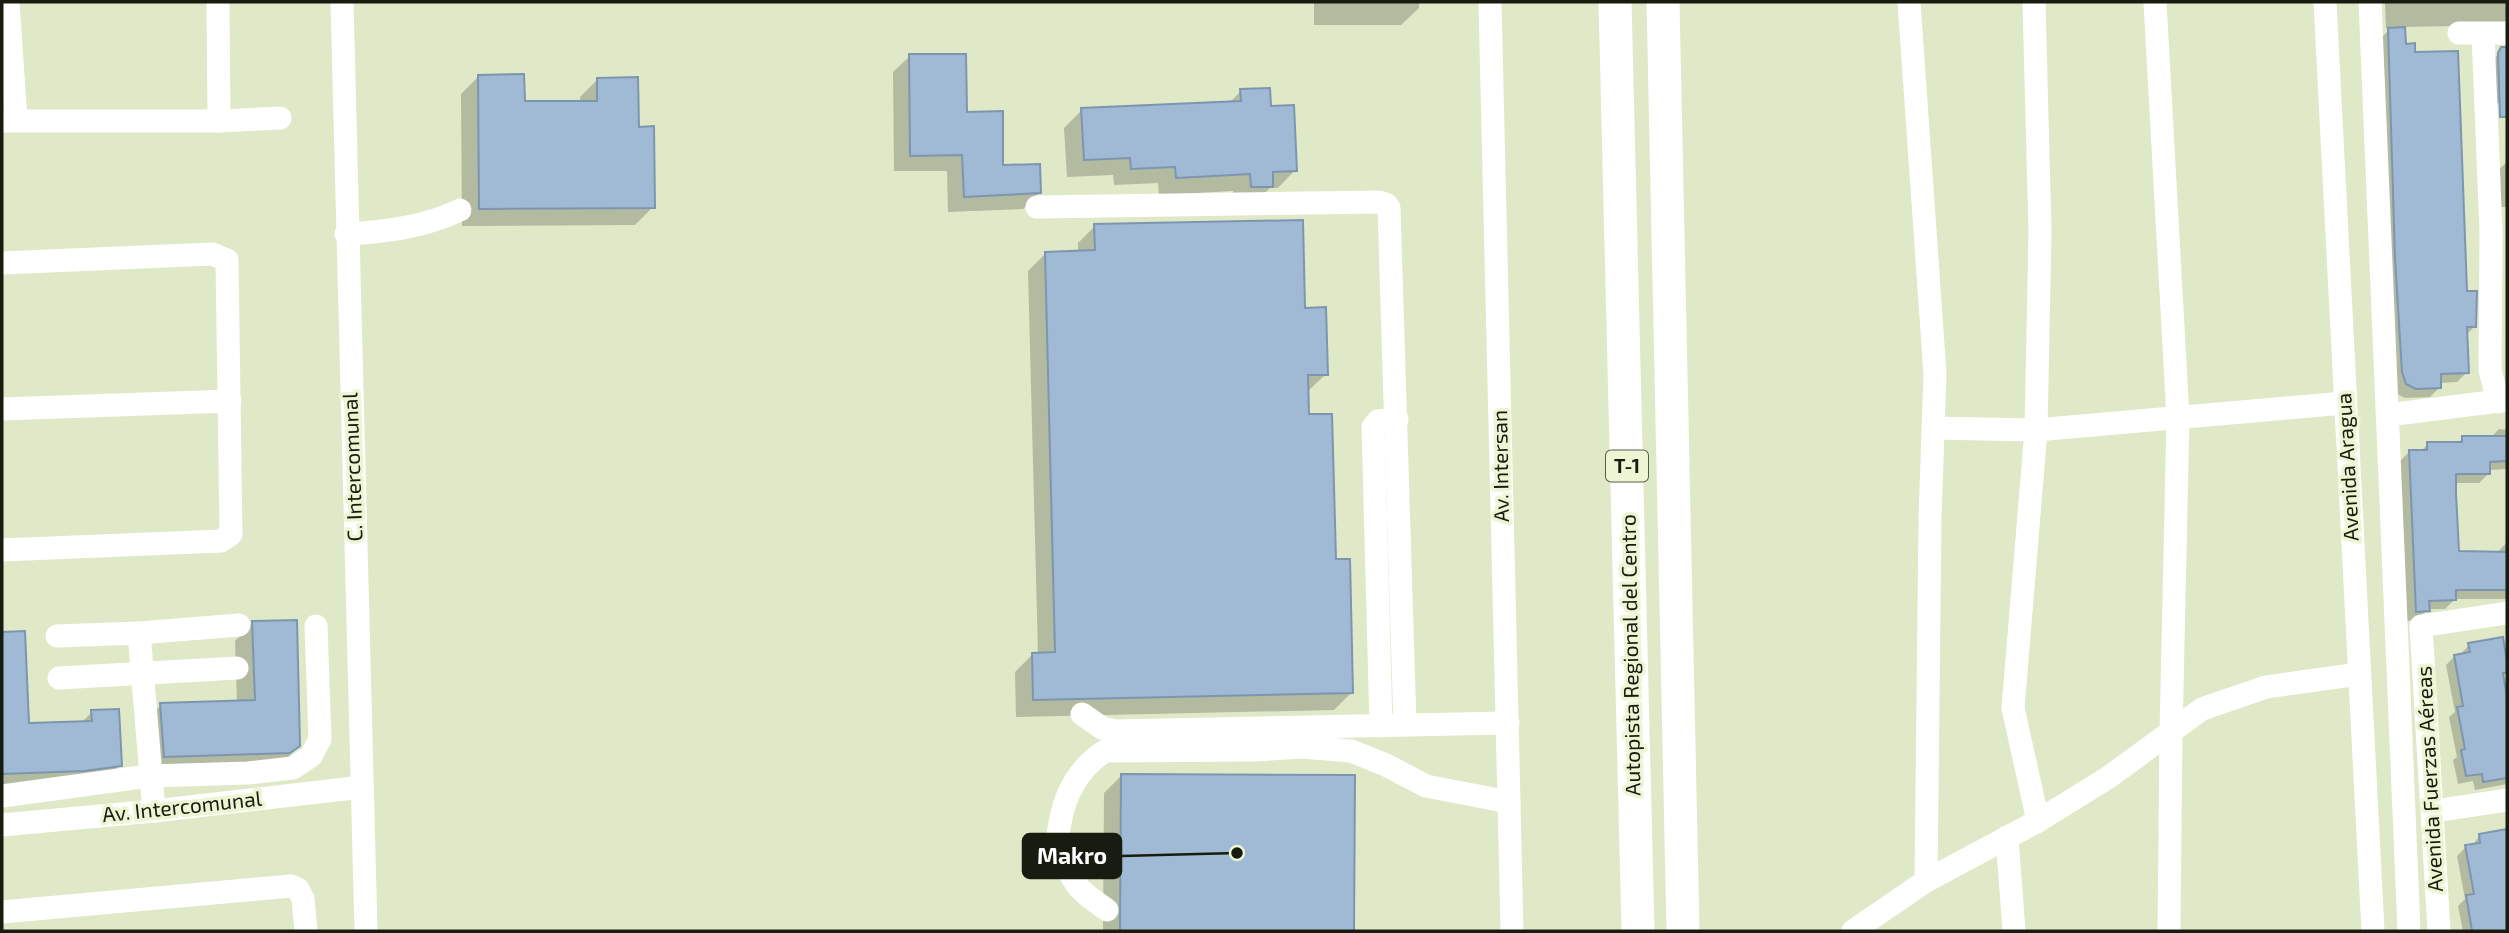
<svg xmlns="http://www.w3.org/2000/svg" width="2509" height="933" font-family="'Exo 2',sans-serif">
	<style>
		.shadow { fill: #0003 }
		.building { fill: #a0bad6; stroke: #7e95af; stroke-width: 2 }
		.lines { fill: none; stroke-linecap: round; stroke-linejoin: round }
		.minor { stroke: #fff; stroke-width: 23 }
		.highway { stroke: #fff; stroke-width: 33 }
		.labels { text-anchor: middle; stroke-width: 7; stroke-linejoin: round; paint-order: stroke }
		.shield { fill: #edf6d4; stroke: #585d4a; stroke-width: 2 }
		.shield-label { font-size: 19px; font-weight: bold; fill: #181b0f }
		.street-label { font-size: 21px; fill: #181b0f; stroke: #edf6d4 }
		.leader { fill: none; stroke: #181b0f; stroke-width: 2.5 }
		.callout-dot { fill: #181b0f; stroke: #edf6d4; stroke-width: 2.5 }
		.callout { fill: #181b0f; stroke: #181b0f; stroke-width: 2.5 }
		.callout-label { font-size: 23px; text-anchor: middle; font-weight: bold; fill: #fff }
	</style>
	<rect width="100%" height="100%" fill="#dfe9c7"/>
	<g class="shadow">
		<polygon points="1314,2 1419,2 1419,8 1401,25 1314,25"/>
		<polygon points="2385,2 2507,2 2507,25 2403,27 2404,45 2475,326 2466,335 2467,372 2457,382 2440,383 2440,387 2430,397 2405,398 2397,394 2379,40 2391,28 2386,28"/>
		<polygon points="2507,52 2507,103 2492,103 2491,61 2500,53"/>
		<polygon points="910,56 965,113 1001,167 1040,192 1023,209 948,212 947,171 894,171 893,72"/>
		<polygon points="479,76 523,103 580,102 580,97 598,79 637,128 653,207 635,225 462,226 461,94"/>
		<polygon points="1241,91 1269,108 1295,170 1278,188 1270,188 1254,203 1234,204 1233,191 1159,195 1158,183 1114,185 1113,175 1067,177 1064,128 1082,110 1228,104"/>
		<polygon points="2507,162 2507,207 2500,207 2498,170"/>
		<polygon points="1095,226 1303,309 1326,374 1308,391 1307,416 1351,693 1334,710 1016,717 1015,672 1033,654 1038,654 1028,271 1046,253 1078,253 1078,243"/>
		<polygon points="2499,429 2507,430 2507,469 2489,470 2489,473 2479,483 2455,483 2457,553 2496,554 2507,542 2507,599 2455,599 2445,609 2428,609 2418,619 2407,621 2400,461 2409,452 2420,452 2428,444 2457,444 2463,438 2490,438"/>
		<polygon points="253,623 299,746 281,764 147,774 144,723 161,705 237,702 235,641"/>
		<polygon points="2,633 23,633 27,725 81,723 92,712 120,765 102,783 2,790"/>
		<polygon points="2501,639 2507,672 2502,677 2507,707 2507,784 2475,790 2473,781 2458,784 2453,760 2457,757 2449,717 2455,712 2446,665 2455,656 2460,655 2469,645"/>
		<polygon points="1121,776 1353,777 1352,931 1103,931 1104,793"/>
		<polygon points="2507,831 2507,931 2463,931 2458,906 2465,899 2457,856 2466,847 2472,846 2480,835"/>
	</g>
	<g class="building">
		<polygon points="2405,27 2406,44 2415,43 2415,52 2458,51 2467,291 2477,291 2476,327 2467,327 2469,373 2441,374 2441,388 2416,389 2406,384 2402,372 2395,258 2388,28"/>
		<polygon points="2501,47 2507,47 2507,117 2500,117 2498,53"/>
		<polygon points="909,54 966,54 967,112 1003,111 1003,165 1040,164 1041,193 964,197 962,155 910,156"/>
		<polygon points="524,74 525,101 597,101 597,78 638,77 639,127 654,126 655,208 479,209 478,75"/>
		<polygon points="1270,88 1271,106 1294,105 1297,171 1273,172 1273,187 1251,187 1250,174 1176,178 1175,167 1131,169 1130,158 1084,160 1081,108 1241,101 1240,89"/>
		<polygon points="1303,220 1305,308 1326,307 1328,375 1308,375 1309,414 1332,414 1336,559 1350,559 1353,693 1033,700 1032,653 1055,652 1045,252 1095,250 1094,224"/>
		<polygon points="2462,436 2507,436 2507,461 2490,462 2490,474 2456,474 2456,494 2459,551 2507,552 2507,590 2456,590 2456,600 2429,601 2430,611 2416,612 2409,450 2427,450 2427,442 2462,442"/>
		<polygon points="297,620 300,746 290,753 164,757 160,703 255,700 252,621"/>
		<polygon points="25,631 29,723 92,721 91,710 119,709 122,766 84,771 2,774 2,632"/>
		<polygon points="2503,637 2507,662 2507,673 2503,673 2507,697 2507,778 2483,782 2482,774 2466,776 2461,750 2465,749 2457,707 2463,706 2454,655 2470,652 2468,643"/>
		<polygon points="1121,774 1355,775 1354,931 1120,931"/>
		<polygon points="2507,829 2507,931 2472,931 2466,895 2474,894 2465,845 2480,843 2479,834"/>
	</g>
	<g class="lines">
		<g class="minor">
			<polyline points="8,2 16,120"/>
			<polyline points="218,2 219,121"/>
			<polyline points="342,2 366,931"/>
			<polyline points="1490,2 1512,931"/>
			<polyline points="1909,2 1935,374 1930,518 1926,881"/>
			<polyline points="2034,2 2040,232 2036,430 2013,708 2038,821"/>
			<polyline points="2155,2 2178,418 2171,733 2169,931"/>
			<polyline points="2325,2 2373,931"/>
			<polyline points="2370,2 2409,931"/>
			<polyline points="2459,33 2507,33"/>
			<polyline points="2483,34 2491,232 2490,370 2498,402"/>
			<polyline points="2,121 219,121 280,118"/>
			<polyline points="1037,207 1379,202 1386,204 1389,208 1405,725"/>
			<path d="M346 234C385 232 425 227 460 210"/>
			<polyline points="2,263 212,254 227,260 231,534 221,541 2,550"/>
			<polyline points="2,409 230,401"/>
			<polyline points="2388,415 2507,400"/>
			<polyline points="1933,428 2036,430 2344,403"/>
			<polyline points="139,633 239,625"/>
			<polyline points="57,636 139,633 154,811"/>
			<polyline points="59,678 237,668"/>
			<polyline points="1082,714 1102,728 1115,731 1508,723"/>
			<polyline points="1381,726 1373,427 1378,421 1397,419"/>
			<polyline points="2,796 149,776 248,773 293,768 311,756 320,739 316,626"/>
			<polyline points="2433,811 2507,800"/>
			<polyline points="2,825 154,811 362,787"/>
			<polyline points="2007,837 2014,931"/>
			<path d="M1107 910C1098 903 1084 895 1077 885 1069 873 1060 855 1058 840 1058 835 1059 828 1060 823 1065 793 1079 768 1105 751L1254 750 1302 747 1351 751 1386 765 1426 786 1509 802"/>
			<polyline points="2,912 291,886 298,889 303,899 306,931"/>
			<polyline points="1853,931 1926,881 2038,821 2109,777 2202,709 2266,687 2359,674"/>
			<polyline points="2439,931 2421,626 2507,613"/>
		</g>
		<g class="highway">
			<polyline points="1615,2 1638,931"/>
			<polyline points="1663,2 1683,931"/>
		</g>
	</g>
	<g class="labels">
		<rect class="shield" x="1606" y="450.5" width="42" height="31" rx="5"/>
		<g class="shield-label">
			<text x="1627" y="473">T-1</text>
		</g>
		<g class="street-label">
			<text transform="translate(1501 466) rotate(-91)" y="7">Av. Intersan</text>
			<text transform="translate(353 467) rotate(-92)" y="7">C. Intercomunal</text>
			<text transform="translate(2348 467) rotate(-93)" y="7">Avenida Aragua</text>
			<text transform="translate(1631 655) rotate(-91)" y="7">Autopista Regional del Centro</text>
			<text transform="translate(2430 779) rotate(-93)" y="7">Avenida Fuerzas Aéreas</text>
			<text transform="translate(182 807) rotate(-6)" y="7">Av. Intercomunal</text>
		</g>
	</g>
	<path class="leader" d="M1237 853L1121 856"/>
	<circle class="callout-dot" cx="1237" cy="853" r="7"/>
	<rect class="callout" x="1023" y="834" width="98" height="44" rx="7"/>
	<g class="callout-label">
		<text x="1072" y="864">Makro</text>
	</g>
	<rect width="2509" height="933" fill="none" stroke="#181b0f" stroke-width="7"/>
</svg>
